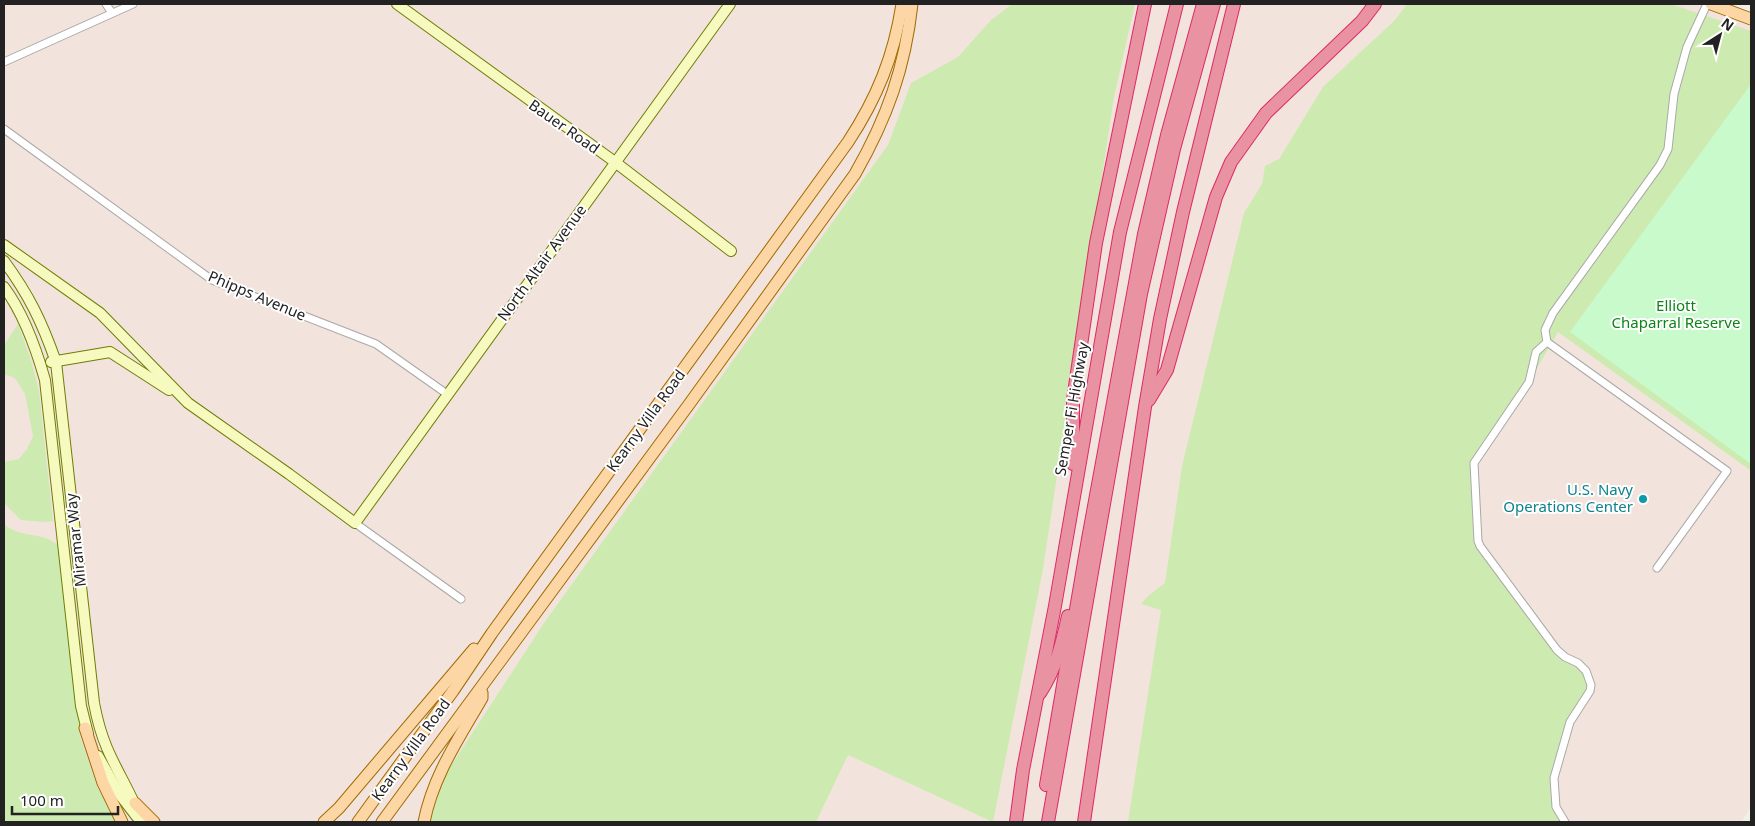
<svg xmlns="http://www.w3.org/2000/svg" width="1755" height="826" font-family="'Noto Sans',sans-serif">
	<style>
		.military { fill: #f3e3dd }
		.grass { fill: #cdebb0 }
		.park { fill: #c8facc }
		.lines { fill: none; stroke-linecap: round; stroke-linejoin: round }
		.street-casing { stroke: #a9a9a9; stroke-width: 9 }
		.secondary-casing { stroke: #707d05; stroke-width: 12 }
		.primary-casing { stroke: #a06b00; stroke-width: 13 }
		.highway-casing { stroke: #dc2a67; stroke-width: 14 }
		.street { stroke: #fff; stroke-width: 7 }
		.secondary { stroke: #f7fabf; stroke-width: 10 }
		.primary { stroke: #fcd6a4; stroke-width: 11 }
		.highway { stroke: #e892a2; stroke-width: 12 }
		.culture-dot { fill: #0f9aa8; stroke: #fff; stroke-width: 2 }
		.labels { text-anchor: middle; stroke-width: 4; stroke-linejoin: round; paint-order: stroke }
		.street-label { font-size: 15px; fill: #222; stroke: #fff }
		.park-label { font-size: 15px; fill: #0c8416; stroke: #fff }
		.culture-label { font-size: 15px; fill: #0d838f; stroke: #fff; text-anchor: end }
	</style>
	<rect width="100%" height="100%" fill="#f2efe9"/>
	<polygon class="military" points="4,4 1719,4 1751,17 1751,77 1558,332 1751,471 1751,807 1741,822 4,822"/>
	<g class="grass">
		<polygon points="1012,4 1135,4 1114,97 1043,569 993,822 848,755 816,822 430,822 445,775 544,623 888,145 911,83 958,57 991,20"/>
		<polygon points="1407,4 1671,4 1751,31 1751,471 1558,332 1529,382 1474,463 1478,541 1557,650 1578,663 1591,685 1570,722 1554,778 1556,807 1565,822 1128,822 1161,610 1141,604 1148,596 1165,583 1182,466 1244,213 1262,184 1265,166 1279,159 1323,87 1395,20"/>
		<polygon points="18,324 31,360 39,391 53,521 44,522 21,520 4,503 4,462 19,459 27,449 33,436 25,394 15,378 4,374 4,345"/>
		<path d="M4 524C23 540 43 530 60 547L80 736 97 787 118 822H4Z"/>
	</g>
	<polygon class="park" points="1751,84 1751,464 1570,332"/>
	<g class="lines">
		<defs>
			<g id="street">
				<polyline points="106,4 112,13"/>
				<polyline points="4,62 133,4"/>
				<polyline points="4,129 212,280 376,344 447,394"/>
				<polyline points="1547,342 1536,352 1529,382 1474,463 1478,541 1480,546 1557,650 1565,657 1578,663 1586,671 1591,685 1590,691 1570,722 1554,778 1556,807 1565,822"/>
				<polyline points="355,523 461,599"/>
				<polyline points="1657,568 1727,471 1547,342 1545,330 1553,313 1660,165 1668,149 1674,94 1687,47 1707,4"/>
			</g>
			<g id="secondary">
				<polyline points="397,4 615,162 731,251"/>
				<polyline points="4,245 100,313 188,403 289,474 355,523 730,4"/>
				<path d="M4 261C29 295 42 322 56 362L94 703C97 719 101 734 107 748 118 774 133 796 142 822"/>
				<path d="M4 287C24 314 36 348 45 380L81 706 88 734"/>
				<polyline points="51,362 110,352 169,390"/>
				<polyline points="98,756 120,795 137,817"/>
			</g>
			<g id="primary">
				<polyline points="1711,4 1751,19"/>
				<polyline points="85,728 103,783 122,822"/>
				<polyline points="135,803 154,822"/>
				<polyline points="324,822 339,808 474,649"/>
				<path d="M358 822 453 691 492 633 848 142C877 98 894 56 902 4"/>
				<path d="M382 822 690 403 855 174C887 118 905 68 912 4"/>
				<path d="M424 822C433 776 459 738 482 698V693"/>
			</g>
			<g id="highway">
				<polyline points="1149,400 1167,370 1216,197 1231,162 1266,113 1362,21 1375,4"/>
				<polyline points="1073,464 1073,400 1096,243 1145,4"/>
				<path d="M1040 693C1056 669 1062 643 1068 616"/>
				<polyline points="1046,785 1088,539 1144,234 1167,135 1203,4"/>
				<polyline points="1016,822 1023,770 1055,606 1120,232 1177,4"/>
				<polyline points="1048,822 1141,294 1174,149 1214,4"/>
				<polyline points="1084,822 1145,407 1160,319 1183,212 1234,4"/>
			</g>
		</defs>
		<use href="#street" class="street-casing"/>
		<use href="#secondary" class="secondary-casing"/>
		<use href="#primary" class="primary-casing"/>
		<use href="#highway" class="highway-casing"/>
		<use href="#street" class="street"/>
		<use href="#secondary" class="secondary"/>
		<use href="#primary" class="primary"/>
		<use href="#highway" class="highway"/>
	</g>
	<circle class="culture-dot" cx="1643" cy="499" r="5"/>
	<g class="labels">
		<g class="street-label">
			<text transform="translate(564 127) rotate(35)" y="5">Bauer Road</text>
			<text transform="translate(542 263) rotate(-54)" y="5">North Altair Avenue</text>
			<text transform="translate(257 296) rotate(23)" y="5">Phipps Avenue</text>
			<text transform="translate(1072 409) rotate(-80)" y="5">Semper Fi Highway</text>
			<text transform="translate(646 421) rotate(-54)" y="5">Kearny Villa Road</text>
			<text transform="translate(76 540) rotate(-96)" y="5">Miramar Way</text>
			<text transform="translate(411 750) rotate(-54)" y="5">Kearny Villa Road</text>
		</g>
		<g class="park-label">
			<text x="1676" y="311">Elliott<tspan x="1676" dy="17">Chaparral Reserve</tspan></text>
		</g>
		<g class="culture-label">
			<text x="1633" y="495">U.S. Navy<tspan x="1633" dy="17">Operations Center</tspan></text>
		</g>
	</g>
	<rect width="1755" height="826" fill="none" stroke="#222222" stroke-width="10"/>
	<g transform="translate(1720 35) rotate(36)" stroke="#ffffff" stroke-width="4" paint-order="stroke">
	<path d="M0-4L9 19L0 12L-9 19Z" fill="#222222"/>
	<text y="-8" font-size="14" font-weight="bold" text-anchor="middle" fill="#222222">N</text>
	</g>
	<path d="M12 806v8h106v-8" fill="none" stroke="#222222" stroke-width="2.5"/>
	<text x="20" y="806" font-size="15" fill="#222222" stroke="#ffffff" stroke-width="4" paint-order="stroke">100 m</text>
</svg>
